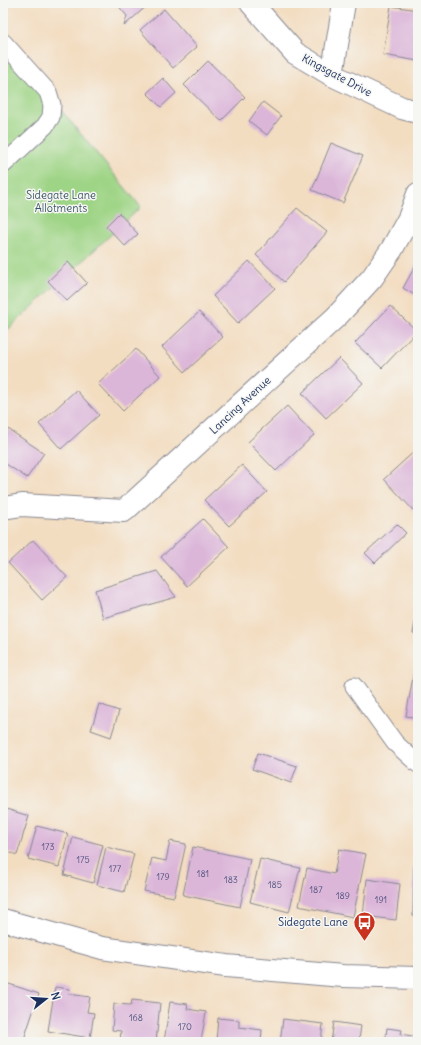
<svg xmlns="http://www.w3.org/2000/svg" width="421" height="1045" font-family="Delius,sans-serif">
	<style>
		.green { fill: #9ed485; stroke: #5c8272 }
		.building { fill: #dbb6d9 }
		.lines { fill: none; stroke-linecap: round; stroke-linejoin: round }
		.lane-casing { stroke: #878690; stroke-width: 19 }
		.street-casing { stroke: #878690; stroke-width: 24 }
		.secondary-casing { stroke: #878690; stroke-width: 24 }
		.lane { stroke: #fff; stroke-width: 17 }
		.street { stroke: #fff; stroke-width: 22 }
		.secondary { stroke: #fff; stroke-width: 22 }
		.labels { text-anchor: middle; stroke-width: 3; stroke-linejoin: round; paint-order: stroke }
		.number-label { font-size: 9px; fill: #4b517d }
		.street-label { font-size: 11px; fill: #1b2f5e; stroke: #f6f6f2 }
		.park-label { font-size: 11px; fill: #3c5868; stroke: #f6f6f2 }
		.poi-label { font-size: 11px; fill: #1b2f5e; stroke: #f6f6f2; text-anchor: end }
	</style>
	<rect width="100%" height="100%" fill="#f6f6f2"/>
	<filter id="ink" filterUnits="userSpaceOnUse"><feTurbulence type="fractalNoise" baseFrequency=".025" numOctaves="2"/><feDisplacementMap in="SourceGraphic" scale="8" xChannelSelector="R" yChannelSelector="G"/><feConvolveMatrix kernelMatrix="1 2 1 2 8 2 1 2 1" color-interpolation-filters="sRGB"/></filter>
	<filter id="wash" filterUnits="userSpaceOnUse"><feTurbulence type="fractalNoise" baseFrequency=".012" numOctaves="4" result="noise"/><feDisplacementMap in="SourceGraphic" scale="16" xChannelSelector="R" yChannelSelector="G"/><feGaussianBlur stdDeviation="0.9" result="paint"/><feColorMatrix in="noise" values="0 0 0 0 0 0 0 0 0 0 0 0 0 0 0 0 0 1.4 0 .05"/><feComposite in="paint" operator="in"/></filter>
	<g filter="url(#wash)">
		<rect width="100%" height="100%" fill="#f3ddc1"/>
		<polygon class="green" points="3,40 141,207 3,334"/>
		<g id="blocks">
			<g class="building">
				<polygon points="116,3 150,3 124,26 127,16"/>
				<polygon points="391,6 418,10 418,61 383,55"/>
				<polygon points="164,9 197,47 173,68 140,30"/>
				<polygon points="208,61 245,97 221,121 184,85"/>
				<polygon points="163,78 176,93 161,107 147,93"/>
				<polygon points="263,102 281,116 267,135 249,121"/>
				<polygon points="331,143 363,156 343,203 312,190"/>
				<polygon points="297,208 327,232 284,282 256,255"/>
				<polygon points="119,213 138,234 125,246 106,226"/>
				<polygon points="249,261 275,288 238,323 213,296"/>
				<polygon points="418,261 418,297 403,288"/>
				<polygon points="68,262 87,283 67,301 48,281"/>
				<polygon points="390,306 417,331 382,368 355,343"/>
				<polygon points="199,312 223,337 185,372 162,347"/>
				<polygon points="136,349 160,376 123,411 98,384"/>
				<polygon points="339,358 363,383 326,418 302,393"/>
				<polygon points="76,390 99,415 61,449 39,424"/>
				<polygon points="287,406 314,435 276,471 248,442"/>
				<polygon points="8,429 44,453 27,478 3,462 3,436"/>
				<polygon points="418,448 418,505 413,510 384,479"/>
				<polygon points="242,465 267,492 229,526 204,500"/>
				<polygon points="203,519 229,547 187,586 161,557"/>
				<polygon points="397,524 406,533 375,563 365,553"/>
				<polygon points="33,540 67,577 42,600 8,563"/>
				<polygon points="157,571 176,597 103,618 95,590"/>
				<polygon points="417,611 418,611 418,634 413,633"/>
				<polygon points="417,654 418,655 418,718 406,716"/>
				<polygon points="99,704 119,711 111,737 91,730"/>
				<polygon points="258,753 297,766 291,783 252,769"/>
				<polygon points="3,808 29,816 17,855 3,850"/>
				<polygon points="37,826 68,834 59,867 28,859"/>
				<polygon points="73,837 103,845 93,883 64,875"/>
				<polygon points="170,841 186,844 174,897 144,891 152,858 166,861"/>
				<polygon points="106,847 134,854 124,892 97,885"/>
				<polygon points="193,847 250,859 240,907 183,895"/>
				<polygon points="339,849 366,854 353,917 299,906 307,868 334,874"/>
				<polygon points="260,859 300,868 289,912 250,902"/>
				<polygon points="414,866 418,866 418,916 413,916"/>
				<polygon points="367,879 400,884 396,920 363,916"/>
				<polygon points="3,982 39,994 23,1042 3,1042"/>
				<polygon points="55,987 70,989 69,994 90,997 87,1012 94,1013 90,1038 48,1031"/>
				<polygon points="132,1000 160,1003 156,1042 120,1042 121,1031 112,1030 114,1004 131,1005"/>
				<polygon points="170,1002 188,1004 187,1009 206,1012 201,1042 164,1042"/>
				<polygon points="218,1018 239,1020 239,1027 262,1030 261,1042 216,1042"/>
				<polygon points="283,1019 323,1024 321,1042 280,1042"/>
				<polygon points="334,1022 361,1026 359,1040 371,1042 331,1042"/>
				<polygon points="387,1028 402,1030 401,1034 418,1037 418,1042 385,1042"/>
			</g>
		</g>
	</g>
	<g filter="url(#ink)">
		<use href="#blocks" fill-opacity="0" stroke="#878690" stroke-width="1"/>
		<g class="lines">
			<defs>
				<g id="lane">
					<polyline points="3,42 48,92 52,105 51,117 45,126 3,165"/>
					<polyline points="354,686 395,743 418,764"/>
				</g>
				<g id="street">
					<polyline points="251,3 295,53 332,75 402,108 418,112"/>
					<polyline points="332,75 344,3"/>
					<polyline points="3,508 22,505 124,511 337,316 372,278 392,249 409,218 418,194"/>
				</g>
				<polyline id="secondary" points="3,920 102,948 226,966 343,976 418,978"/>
			</defs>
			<use href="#lane" class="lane-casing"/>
			<use href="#street" class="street-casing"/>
			<use href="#secondary" class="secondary-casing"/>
			<use href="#lane" class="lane"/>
			<use href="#street" class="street"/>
			<use href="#secondary" class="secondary"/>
		</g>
	</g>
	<defs>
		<symbol id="bus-pin" viewBox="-11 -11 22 30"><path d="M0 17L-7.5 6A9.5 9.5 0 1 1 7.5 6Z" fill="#c8321e" stroke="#f6f6f2"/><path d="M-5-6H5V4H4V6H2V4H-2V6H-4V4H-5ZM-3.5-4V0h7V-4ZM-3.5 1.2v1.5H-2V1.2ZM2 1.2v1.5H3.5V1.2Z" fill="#fff"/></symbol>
	</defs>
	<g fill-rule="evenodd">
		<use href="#bus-pin" x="352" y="910" width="25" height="34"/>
	</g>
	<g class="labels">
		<g class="number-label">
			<text x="48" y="850">173</text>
			<text x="83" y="863">175</text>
			<text x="115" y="872">177</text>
			<text x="203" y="877">181</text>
			<text x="163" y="880">179</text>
			<text x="231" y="883">183</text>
			<text x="275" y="888">185</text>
			<text x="316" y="893">187</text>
			<text x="343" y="899">189</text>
			<text x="381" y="903">191</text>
			<text x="136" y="1021">168</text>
			<text x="185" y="1030">170</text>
		</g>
		<g class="street-label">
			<text transform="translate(337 75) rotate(28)" y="4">Kingsgate Drive</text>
			<text transform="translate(240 405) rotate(-43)" y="4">Lancing Avenue</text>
		</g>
		<g class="park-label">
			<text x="61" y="199">Sidegate Lane<tspan x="61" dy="13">Allotments</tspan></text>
		</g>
		<g class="poi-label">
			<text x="348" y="926">Sidegate Lane</text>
		</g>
	</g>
	<rect width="421" height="1045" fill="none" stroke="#f6f6f2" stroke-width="16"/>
	<g transform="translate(46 999) rotate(73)" stroke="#f6f6f2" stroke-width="3" paint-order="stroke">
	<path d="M0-3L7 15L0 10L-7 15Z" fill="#1b2f5e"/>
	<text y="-6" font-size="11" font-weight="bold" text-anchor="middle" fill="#1b2f5e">N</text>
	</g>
</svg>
